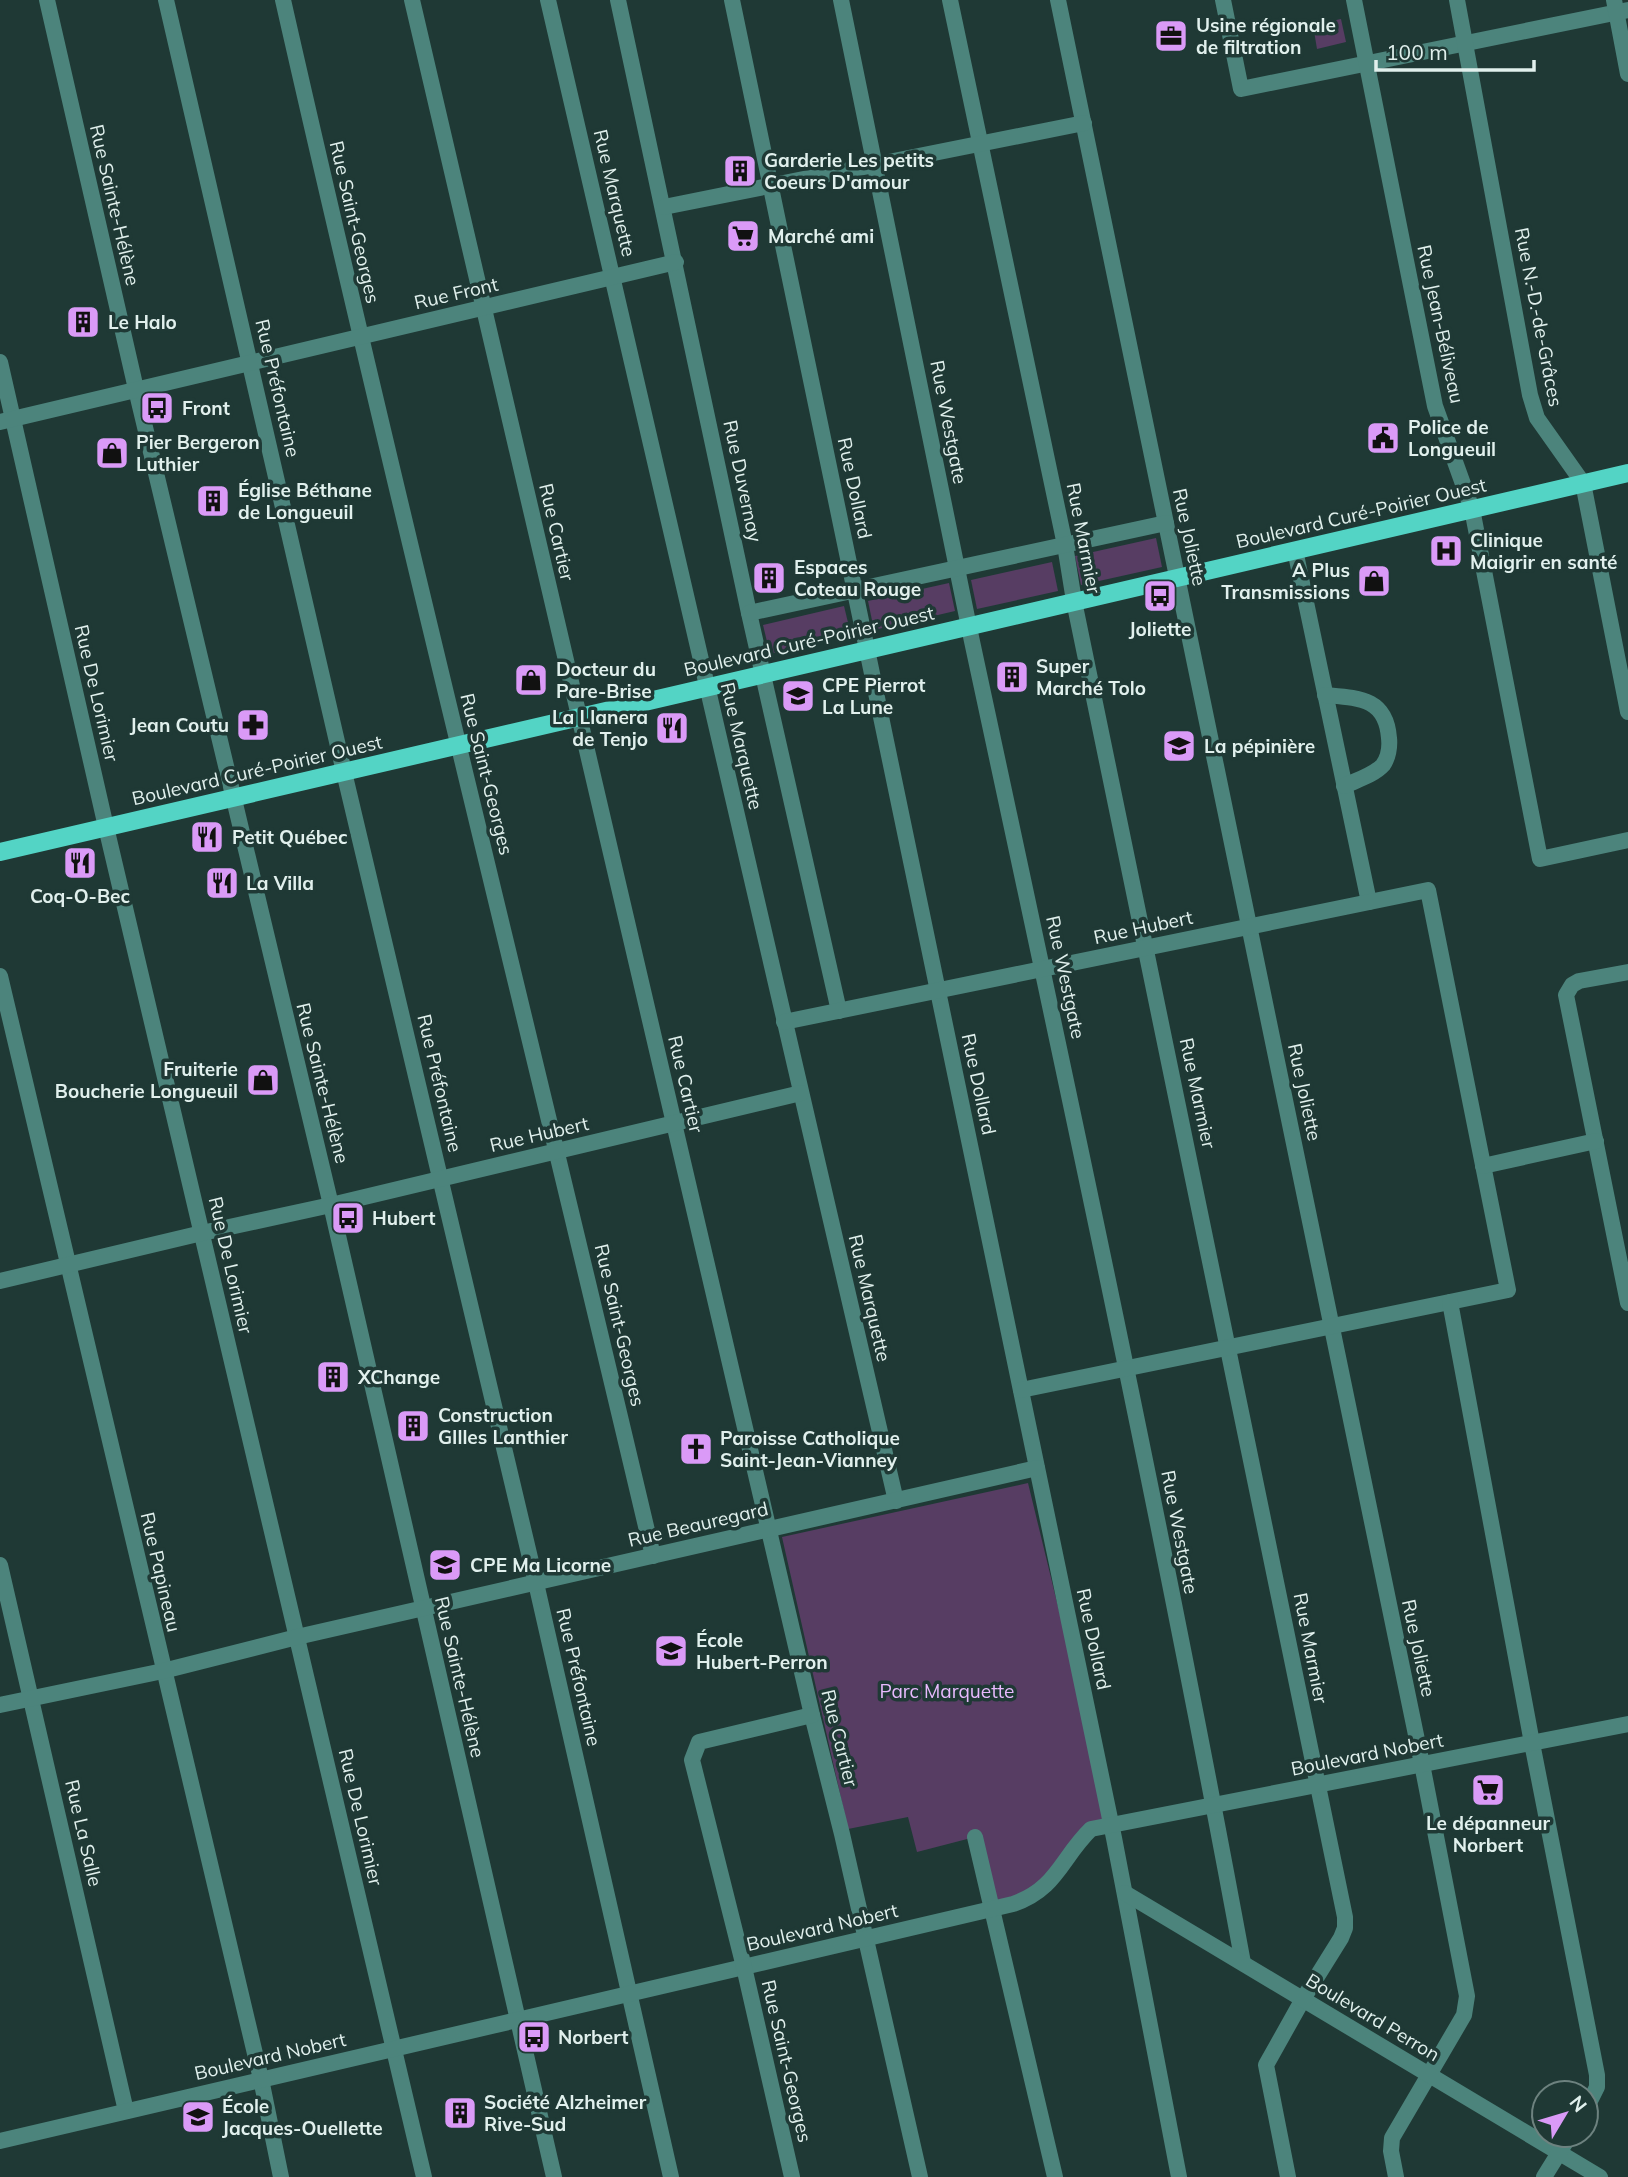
<svg xmlns="http://www.w3.org/2000/svg" width="1628" height="2177" font-family="Mulish,sans-serif">
	<style>
		.green { fill: #573d63 }
		.lines { fill: none; stroke-linecap: round; stroke-linejoin: round }
		.minor { stroke: #4c847c; stroke-width: 16 }
		.major { stroke: #53d4c5; stroke-width: 18 }
		.labels { text-anchor: middle; stroke-width: 7; stroke-linejoin: round; paint-order: stroke }
		.poi-label { font-size: 19px; font-weight: bold; fill: #e1f0ed; stroke: #1f3935; text-anchor: start }
		.street-label { font-size: 19px; fill: #e1f0ed; stroke: #1f3935 }
		.park-label { font-size: 19px; fill: #e8bafe; stroke: #1f3935 }
	</style>
	<rect width="100%" height="100%" fill="#1f3935"/>
	<g class="green">
		<polygon points="1341,19 1346,42 1317,49 1313,25"/>
		<polygon points="1156,538 1162,567 1081,585 1075,556"/>
		<polygon points="1052,562 1058,591 977,609 971,580"/>
		<polygon points="949,583 955,611 874,630 868,601"/>
		<polygon points="844,606 851,635 770,654 763,625"/>
		<polygon points="1028,1483 1111,1825 1085,1830 1047,1880 991,1910 975,1837 917,1852 908,1817 848,1829 782,1537"/>
	</g>
	<g class="lines">
		<g class="minor">
			<polyline points="47,0 139,402 331,1205 554,2177"/>
			<polyline points="166,0 344,772 536,1583 671,2177"/>
			<path d="M283 0C401 520 531 1037 653 1556"/>
			<polyline points="412,0 812,1715 842,1834 920,2177"/>
			<polyline points="548,0 896,1501"/>
			<polyline points="618,0 749,613 839,1011"/>
			<polyline points="732,0 1114,1838 1179,2177"/>
			<path d="M841 0C884 210 925 421 970 632 1065 1075 1161 1518 1243 1963"/>
			<polyline points="950,0 1065,545 1074,601 1345,1917 1345,1928 1341,1938 1303,1999 1266,2065 1288,2177"/>
			<polyline points="1058,0 1422,1764 1467,1996 1464,2015 1392,2138 1391,2151 1396,2177"/>
			<polyline points="1223,0 1241,89 1628,10"/>
			<polyline points="1354,0 1435,406 1472,509 1540,859 1628,840"/>
			<polyline points="1457,0 1530,395 1537,418 1583,483 1628,712"/>
			<polyline points="1614,0 1628,74"/>
			<polyline points="664,207 1084,123"/>
			<polyline points="0,362 106,827 424,2177"/>
			<polyline points="0,422 676,262"/>
			<polyline points="1295,550 1369,902"/>
			<polyline points="749,613 1166,523"/>
			<path d="M1325 695C1359 698 1386 698 1389 738 1390 747 1388 758 1383 765 1374 775 1357 780 1344 786"/>
			<polyline points="1628,972 1579,981 1572,985 1566,995 1628,1303"/>
			<polyline points="0,976 261,2079 281,2177"/>
			<polyline points="784,1022 1428,890 1508,1290 1021,1390"/>
			<polyline points="1483,1166 1596,1141"/>
			<polyline points="0,1281 202,1233 331,1205 801,1093"/>
			<polyline points="1450,1302 1532,1743 1597,2075 1597,2087 1586,2109"/>
			<polyline points="0,1565 126,2111"/>
			<polyline points="0,1705 163,1671 297,1637 1037,1468"/>
			<polyline points="975,1837 1055,2177"/>
			<polyline points="1125,1893 1600,2177"/>
			<path d="M0 2141 1013 1904C1057 1889 1061 1858 1091 1829L1628 1724"/>
			<polyline points="792,2177 744,1967 692,1760 699,1742 812,1715"/>
			<polyline points="1544,2177 1570,2135"/>
		</g>
		<polyline class="major" points="0,852 1628,473"/>
	</g>
	<defs>
		<symbol id="office-square" viewBox="-11 -11 22 22"><rect x="-9" y="-9" width="18" height="18" rx="4" fill="#da9af7" stroke="#1f3935"/><path d="M-6-3h4V-5.5h4V-3h4V5H-6ZM-1-4.5V-3h2v-1.5ZM-6 0V1H6V0Z" fill="#111"/></symbol>
		<symbol id="building-square" viewBox="-11 -11 22 22"><rect x="-9" y="-9" width="18" height="18" rx="4" fill="#da9af7" stroke="#1f3935"/><path d="M-4-6H4V6H1V3H-1V6H-4ZM-2.5-4.3h1.7v1.8h-1.7ZM.8-4.3h1.7v1.8H.8ZM-2.5-1h1.7V.8h-1.7ZM.8-1h1.7V.8H.8Z" fill="#111"/></symbol>
		<symbol id="supermarket-square" viewBox="-11 -11 22 22"><rect x="-9" y="-9" width="18" height="18" rx="4" fill="#da9af7" stroke="#1f3935"/><path d="M-6-5.5h2.5l.6 2H6L4.5 2H-2.5L-4.4-4H-6ZM-1.5 3.2a1.3 1.3 0 1 0 .1 0ZM3 3.2a1.3 1.3 0 1 0 .1 0Z" fill="#111"/></symbol>
		<symbol id="bus-square" viewBox="-11 -11 22 22"><rect x="-9" y="-9" width="18" height="18" rx="4" fill="#da9af7" stroke="#1f3935"/><path d="M-5-6H5V4H4V6H2V4H-2V6H-4V4H-5ZM-3.5-4V0h7V-4ZM-3.5 1.2v1.5H-2V1.2ZM2 1.2v1.5H3.5V1.2Z" fill="#111"/></symbol>
		<symbol id="civic-square" viewBox="-11 -11 22 22"><rect x="-9" y="-9" width="18" height="18" rx="4" fill="#da9af7" stroke="#1f3935"/><path d="M-.6-6.5H3V-4.5H.6V-3L4-1V1h2V6H-6V1h2V-1L-.6-3ZM-1.2 2.5V6h2.4V2.5Z" fill="#111"/></symbol>
		<symbol id="shop-square" viewBox="-11 -11 22 22"><rect x="-9" y="-9" width="18" height="18" rx="4" fill="#da9af7" stroke="#1f3935"/><path d="M-5-2.5h2.3a2.7 3.5 0 0 1 5.4 0H5L5.5 6h-11ZM-1.5-2.5h3a1.5 2.3 0 0 0-3 0Z" fill="#111"/></symbol>
		<symbol id="hospital-square" viewBox="-11 -11 22 22"><rect x="-9" y="-9" width="18" height="18" rx="4" fill="#da9af7" stroke="#1f3935"/><path d="M-5-5h3v3.5h4V-5h3V5h-3V1.5h-4V5h-3Z" fill="#111"/></symbol>
		<symbol id="school-square" viewBox="-11 -11 22 22"><rect x="-9" y="-9" width="18" height="18" rx="4" fill="#da9af7" stroke="#1f3935"/><path d="M0-5L7-2L0 1L-7-2ZM-4 1L0 2.5L4 1V4Q0 6-4 4Z" fill="#111"/></symbol>
		<symbol id="pharmacy-square" viewBox="-11 -11 22 22"><rect x="-9" y="-9" width="18" height="18" rx="4" fill="#da9af7" stroke="#1f3935"/><path d="M-2-6h4v4h4v4h-4v4h-4v-4h-4v-4h4Z" fill="#111"/></symbol>
		<symbol id="restaurant-square" viewBox="-11 -11 22 22"><rect x="-9" y="-9" width="18" height="18" rx="4" fill="#da9af7" stroke="#1f3935"/><path d="M-5-6h1v4h1v-4h1v4h1v-4h1v5L-1.5 .5V6h-2V.5L-5-1ZM5-6V6H3V1.5H1.5Q1.5-4 5-6Z" fill="#111"/></symbol>
		<symbol id="church-square" viewBox="-11 -11 22 22"><rect x="-9" y="-9" width="18" height="18" rx="4" fill="#da9af7" stroke="#1f3935"/><path d="M-1.2-6h2.4v3.5h3.3v2.4h-3.3V6h-2.4V-.1h-3.3v-2.4h3.3Z" fill="#111"/></symbol>
	</defs>
	<g fill-rule="evenodd">
		<use href="#office-square" x="1152" y="17" width="38" height="38"/>
		<use href="#building-square" x="721" y="152" width="38" height="38"/>
		<use href="#supermarket-square" x="724" y="217" width="38" height="38"/>
		<use href="#building-square" x="64" y="303" width="38" height="38"/>
		<use href="#bus-square" x="138" y="389" width="38" height="38"/>
		<use href="#civic-square" x="1364" y="419" width="38" height="38"/>
		<use href="#shop-square" x="93" y="434" width="38" height="38"/>
		<use href="#building-square" x="194" y="482" width="38" height="38"/>
		<use href="#hospital-square" x="1427" y="532" width="38" height="38"/>
		<use href="#building-square" x="750" y="559" width="38" height="38"/>
		<use href="#shop-square" x="1355" y="562" width="38" height="38"/>
		<use href="#bus-square" x="1141" y="577" width="38" height="38"/>
		<use href="#building-square" x="993" y="658" width="38" height="38"/>
		<use href="#shop-square" x="512" y="661" width="38" height="38"/>
		<use href="#school-square" x="779" y="677" width="38" height="38"/>
		<use href="#pharmacy-square" x="234" y="706" width="38" height="38"/>
		<use href="#restaurant-square" x="653" y="709" width="38" height="38"/>
		<use href="#school-square" x="1160" y="727" width="38" height="38"/>
		<use href="#restaurant-square" x="188" y="818" width="38" height="38"/>
		<use href="#restaurant-square" x="61" y="844" width="38" height="38"/>
		<use href="#restaurant-square" x="203" y="864" width="38" height="38"/>
		<use href="#shop-square" x="244" y="1061" width="38" height="38"/>
		<use href="#bus-square" x="329" y="1199" width="38" height="38"/>
		<use href="#building-square" x="314" y="1358" width="38" height="38"/>
		<use href="#building-square" x="394" y="1407" width="38" height="38"/>
		<use href="#church-square" x="677" y="1430" width="38" height="38"/>
		<use href="#school-square" x="426" y="1546" width="38" height="38"/>
		<use href="#school-square" x="652" y="1632" width="38" height="38"/>
		<use href="#supermarket-square" x="1469" y="1771" width="38" height="38"/>
		<use href="#bus-square" x="515" y="2018" width="38" height="38"/>
		<use href="#building-square" x="441" y="2094" width="38" height="38"/>
		<use href="#school-square" x="179" y="2098" width="38" height="38"/>
	</g>
	<g class="labels">
		<g class="poi-label">
			<text x="1196" y="32">Usine régionale<tspan x="1196" dy="22">de filtration</tspan></text>
			<text x="764" y="167">Garderie Les petits<tspan x="764" dy="22">Coeurs D'amour</tspan></text>
			<text x="768" y="243">Marché ami</text>
			<text x="108" y="329">Le Halo</text>
			<text x="182" y="415">Front</text>
			<text x="1408" y="434">Police de<tspan x="1408" dy="22">Longueuil</tspan></text>
			<text x="136" y="449">Pier Bergeron<tspan x="136" dy="22">Luthier</tspan></text>
			<text x="238" y="497">Église Béthane<tspan x="238" dy="22">de Longueuil</tspan></text>
			<text x="1470" y="547">Clinique<tspan x="1470" dy="22">Maigrir en santé</tspan></text>
			<text x="794" y="574">Espaces<tspan x="794" dy="22">Coteau Rouge</tspan></text>
			<text x="1350" y="577" text-anchor="end">A Plus<tspan x="1350" dy="22">Transmissions</tspan></text>
			<text x="1160" y="636" text-anchor="middle">Joliette</text>
			<text x="1036" y="673">Super<tspan x="1036" dy="22">Marché Tolo</tspan></text>
			<text x="556" y="676">Docteur du<tspan x="556" dy="22">Pare-Brise</tspan></text>
			<text x="822" y="692">CPE Pierrot<tspan x="822" dy="22">La Lune</tspan></text>
			<text x="648" y="724" text-anchor="end">La Llanera<tspan x="648" dy="22">de Tenjo</tspan></text>
			<text x="229" y="732" text-anchor="end">Jean Coutu</text>
			<text x="1204" y="753">La pépinière</text>
			<text x="232" y="844">Petit Québec</text>
			<text x="246" y="890">La Villa</text>
			<text x="80" y="903" text-anchor="middle">Coq-O-Bec</text>
			<text x="238" y="1076" text-anchor="end">Fruiterie<tspan x="238" dy="22">Boucherie Longueuil</tspan></text>
			<text x="372" y="1225">Hubert</text>
			<text x="358" y="1384">XChange</text>
			<text x="438" y="1422">Construction<tspan x="438" dy="22">GIlles Lanthier</tspan></text>
			<text x="720" y="1445">Paroisse Catholique<tspan x="720" dy="22">Saint-Jean-Vianney</tspan></text>
			<text x="470" y="1572">CPE Ma Licorne</text>
			<text x="696" y="1647">École<tspan x="696" dy="22">Hubert-Perron</tspan></text>
			<text x="1488" y="1830" text-anchor="middle">Le dépanneur<tspan x="1488" dy="22">Norbert</tspan></text>
			<text x="558" y="2044">Norbert</text>
			<text x="484" y="2109">Société Alzheimer<tspan x="484" dy="22">Rive-Sud</tspan></text>
			<text x="222" y="2113">École<tspan x="222" dy="22">Jacques-Ouellette</tspan></text>
		</g>
		<g class="street-label">
			<text transform="translate(615 193) rotate(77)" y="7">Rue Marquette</text>
			<text transform="translate(115 205) rotate(77)" y="7">Rue Sainte-Hélène</text>
			<text transform="translate(355 222) rotate(77)" y="7">Rue Saint-Georges</text>
			<text transform="translate(456 293) rotate(-13)" y="7">Rue Front</text>
			<text transform="translate(1539 317) rotate(79)" y="7">Rue N.-D.-de-Grâces</text>
			<text transform="translate(1441 324) rotate(78)" y="7">Rue Jean-Béliveau</text>
			<text transform="translate(278 388) rotate(77)" y="7">Rue Préfontaine</text>
			<text transform="translate(949 422) rotate(79)" y="7">Rue Westgate</text>
			<text transform="translate(743 481) rotate(78)" y="7">Rue Duvernay</text>
			<text transform="translate(855 488) rotate(78)" y="7">Rue Dollard</text>
			<text transform="translate(1361 513) rotate(-13)" y="7">Boulevard Curé-Poirier Ouest</text>
			<text transform="translate(557 532) rotate(77)" y="7">Rue Cartier</text>
			<text transform="translate(1190 537) rotate(78)" y="7">Rue Joliette</text>
			<text transform="translate(1084 538) rotate(79)" y="7">Rue Marmier</text>
			<text transform="translate(809 641) rotate(-13)" y="7">Boulevard Curé-Poirier Ouest</text>
			<text transform="translate(97 693) rotate(77)" y="7">Rue De Lorimier</text>
			<text transform="translate(742 746) rotate(77)" y="7">Rue Marquette</text>
			<text transform="translate(257 770) rotate(-13)" y="7">Boulevard Curé-Poirier Ouest</text>
			<text transform="translate(487 774) rotate(76)" y="7">Rue Saint-Georges</text>
			<text transform="translate(1143 927) rotate(-12)" y="7">Rue Hubert</text>
			<text transform="translate(1066 977) rotate(78)" y="7">Rue Westgate</text>
			<text transform="translate(323 1083) rotate(76)" y="7">Rue Sainte-Hélène</text>
			<text transform="translate(440 1083) rotate(77)" y="7">Rue Préfontaine</text>
			<text transform="translate(686 1084) rotate(77)" y="7">Rue Cartier</text>
			<text transform="translate(979 1084) rotate(78)" y="7">Rue Dollard</text>
			<text transform="translate(1305 1092) rotate(78)" y="7">Rue Joliette</text>
			<text transform="translate(1198 1093) rotate(78)" y="7">Rue Marmier</text>
			<text transform="translate(539 1134) rotate(-13)" y="7">Rue Hubert</text>
			<text transform="translate(231 1265) rotate(77)" y="7">Rue De Lorimier</text>
			<text transform="translate(870 1298) rotate(77)" y="7">Rue Marquette</text>
			<text transform="translate(620 1325) rotate(77)" y="7">Rue Saint-Georges</text>
			<text transform="translate(698 1524) rotate(-13)" y="7">Rue Beauregard</text>
			<text transform="translate(1180 1532) rotate(79)" y="7">Rue Westgate</text>
			<text transform="translate(161 1572) rotate(77)" y="7">Rue Papineau</text>
			<text transform="translate(1094 1639) rotate(78)" y="7">Rue Dollard</text>
			<text transform="translate(1311 1648) rotate(79)" y="7">Rue Marmier</text>
			<text transform="translate(1419 1648) rotate(78)" y="7">Rue Joliette</text>
			<text transform="translate(460 1677) rotate(77)" y="7">Rue Sainte-Hélène</text>
			<text transform="translate(579 1677) rotate(77)" y="7">Rue Préfontaine</text>
			<text transform="translate(840 1738) rotate(76)" y="7">Rue Cartier</text>
			<text transform="translate(1367 1754) rotate(-11)" y="7">Boulevard Nobert</text>
			<text transform="translate(361 1817) rotate(77)" y="7">Rue De Lorimier</text>
			<text transform="translate(84 1833) rotate(77)" y="7">Rue La Salle</text>
			<text transform="translate(822 1927) rotate(-13)" y="7">Boulevard Nobert</text>
			<text transform="translate(1373 2017) rotate(31)" y="7">Boulevard Perron</text>
			<text transform="translate(270 2056) rotate(-13)" y="7">Boulevard Nobert</text>
			<text transform="translate(787 2061) rotate(77)" y="7">Rue Saint-Georges</text>
		</g>
		<g class="park-label">
			<text x="947" y="1698">Parc Marquette</text>
		</g>
	</g>
	<g transform="translate(1565 2114) rotate(52)"><circle r="33" fill="#1f3935" stroke="#6d827f" stroke-width="2"/>
	<path d="M0-5L12 26L0 18L-12 26Z" fill="#da9af7"/>
	<text y="-10" font-size="19" font-weight="bold" text-anchor="middle" fill="#e1f0ed">N</text>
	</g>
	<path d="M1376 60v10h158v-10" fill="none" stroke="#e1f0ed" stroke-width="3.5"/>
	<text x="1386" y="60" font-size="21" fill="#e1f0ed" stroke="#1f3935" stroke-width="5" paint-order="stroke">100 m</text>
</svg>
